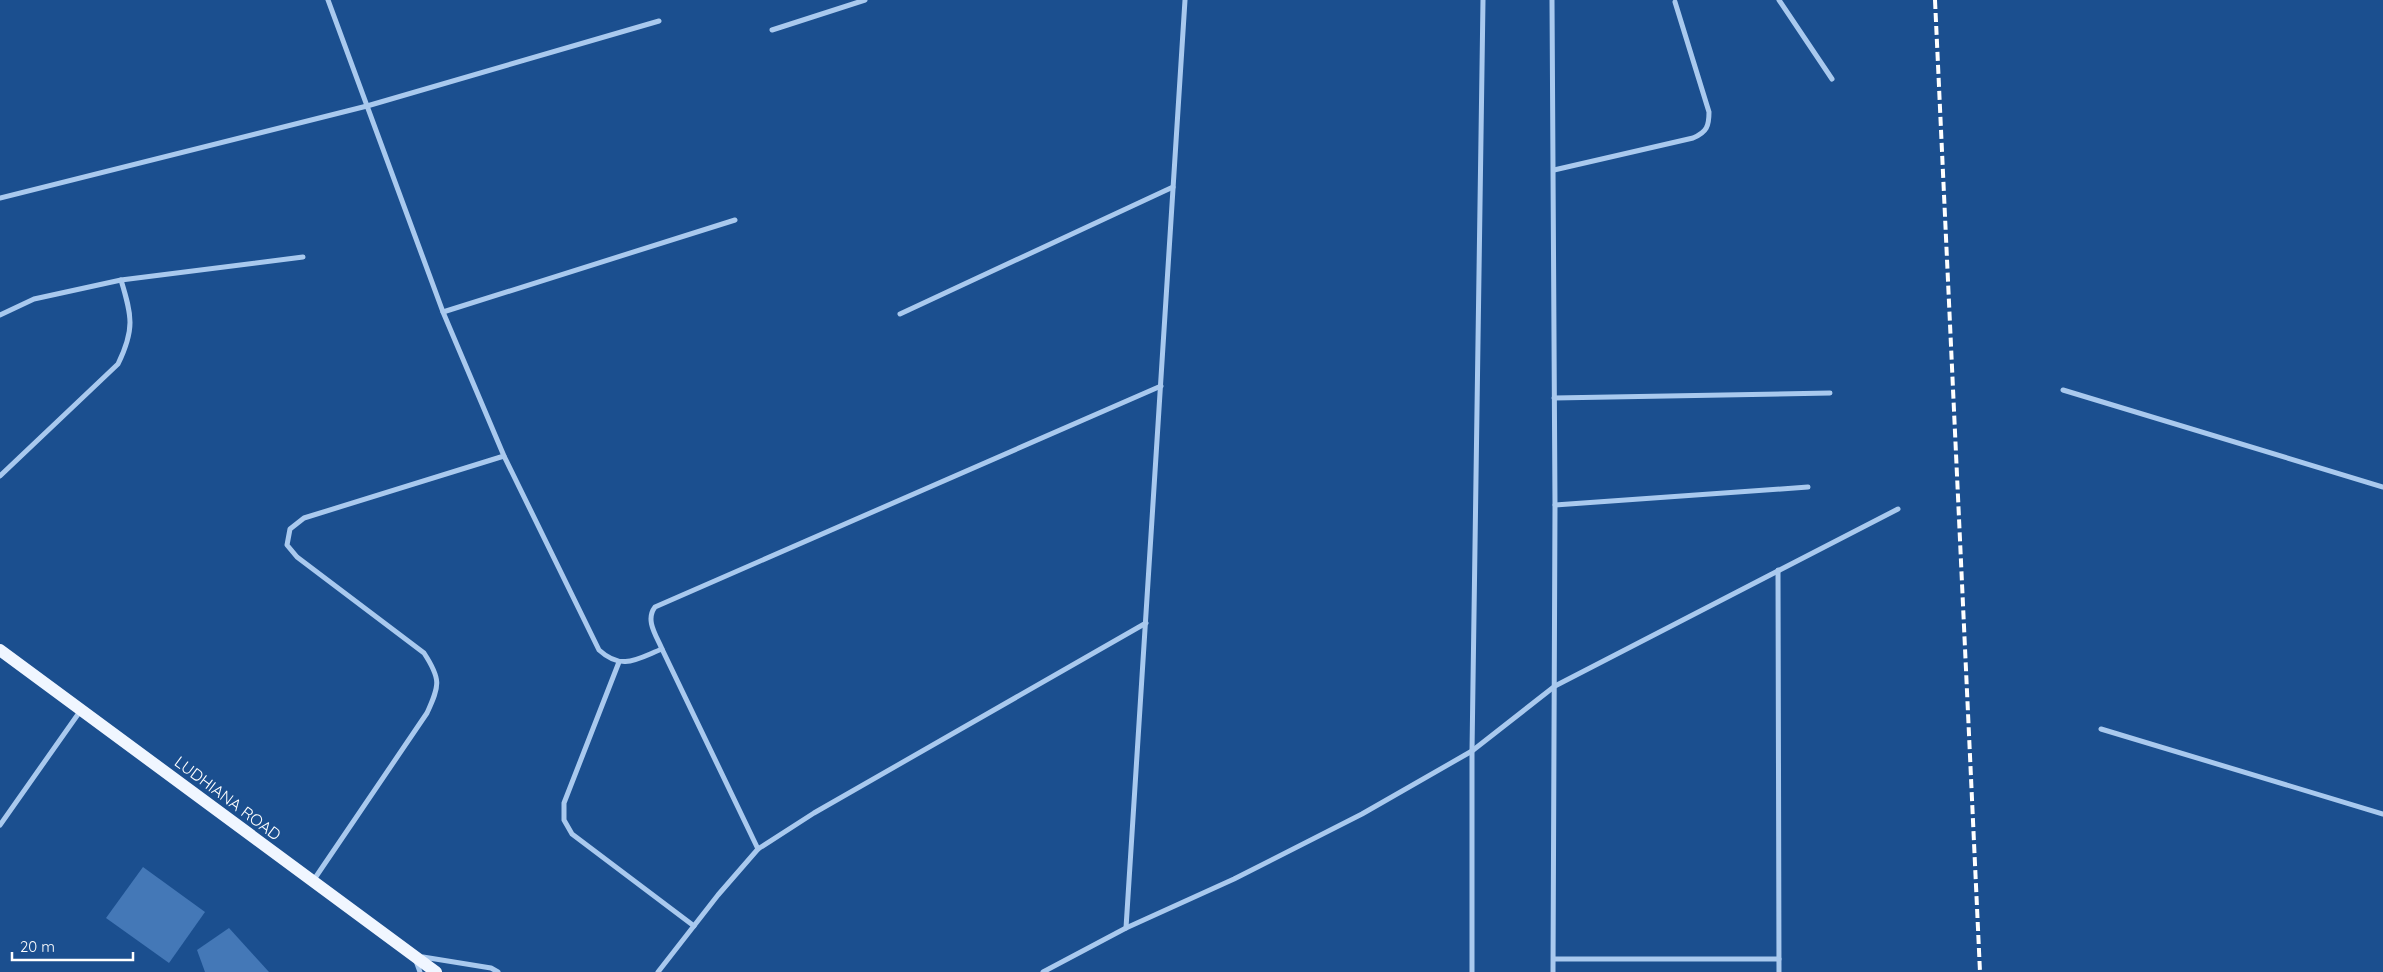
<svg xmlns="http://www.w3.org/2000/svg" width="2383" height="972" font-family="Quicksand,sans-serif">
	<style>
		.building { fill: #4478b7 }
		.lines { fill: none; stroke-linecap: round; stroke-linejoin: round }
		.street { stroke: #a9c9ee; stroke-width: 5 }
		.primary { stroke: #f0f6ff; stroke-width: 12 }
		.rail { stroke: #fff; stroke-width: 4; stroke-dasharray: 9 4; stroke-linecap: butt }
		.labels { text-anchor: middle; stroke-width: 4; stroke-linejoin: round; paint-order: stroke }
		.street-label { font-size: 16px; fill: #fff; stroke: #1b4f8f }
	</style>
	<rect width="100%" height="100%" fill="#1b4f8f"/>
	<g class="building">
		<polygon points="143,867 205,912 169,963 106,918"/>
		<polygon points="229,928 269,972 205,972 197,950"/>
	</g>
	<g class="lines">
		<g class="street">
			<path d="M328 0 443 312 504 456 599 650C622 671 637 659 662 649"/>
			<polyline points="1552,0 1555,505 1553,972"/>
			<polyline points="1779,0 1832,79"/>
			<polyline points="772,30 865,0"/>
			<path d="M1554 170 1693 138C1707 132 1709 126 1709 112L1675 2"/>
			<polyline points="0,198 367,106 659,21"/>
			<polyline points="443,312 735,220"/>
			<polyline points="900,314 1173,187"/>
			<polyline points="0,315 34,299 121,280 303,257"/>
			<polyline points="2063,390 2383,487"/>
			<polyline points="1554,398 1830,393"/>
			<path d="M0 476 118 364C135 329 132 316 121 280"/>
			<polyline points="1555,505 1808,487"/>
			<polyline points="1778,570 1779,972"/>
			<polyline points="619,662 564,803 564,820 572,834 694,926"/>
			<polyline points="2101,729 2383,814"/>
			<polyline points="0,825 81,710"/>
			<path d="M758 849 662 649C656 635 645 620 655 607L1161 386"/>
			<path d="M313 881 427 713C440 685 441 679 424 653L297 557 287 545 290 529 304 518 504 456"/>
			<polyline points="1126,928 1185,0"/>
			<polyline points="423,957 491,968 498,972"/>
			<polyline points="1554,959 1779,959"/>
			<polyline points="416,961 420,972"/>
			<polyline points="658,972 718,895 758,849 814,813 1146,623"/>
			<polyline points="1043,972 1126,928 1234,879 1362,814 1472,751 1555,686 1898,509"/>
			<polyline points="1472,972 1472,751 1483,0"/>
		</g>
		<polyline class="primary" points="0,650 436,972"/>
		<polyline class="rail" points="1935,0 1980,972"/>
	</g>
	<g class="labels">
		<g class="street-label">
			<text transform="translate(228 798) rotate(37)" y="6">LUDHIANA ROAD</text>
		</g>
	</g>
	<path d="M12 952v8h121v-8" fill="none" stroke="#ffffff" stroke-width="2.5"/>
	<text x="20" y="952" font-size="15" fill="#ffffff" stroke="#1b4f8f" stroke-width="4" paint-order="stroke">20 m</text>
</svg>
